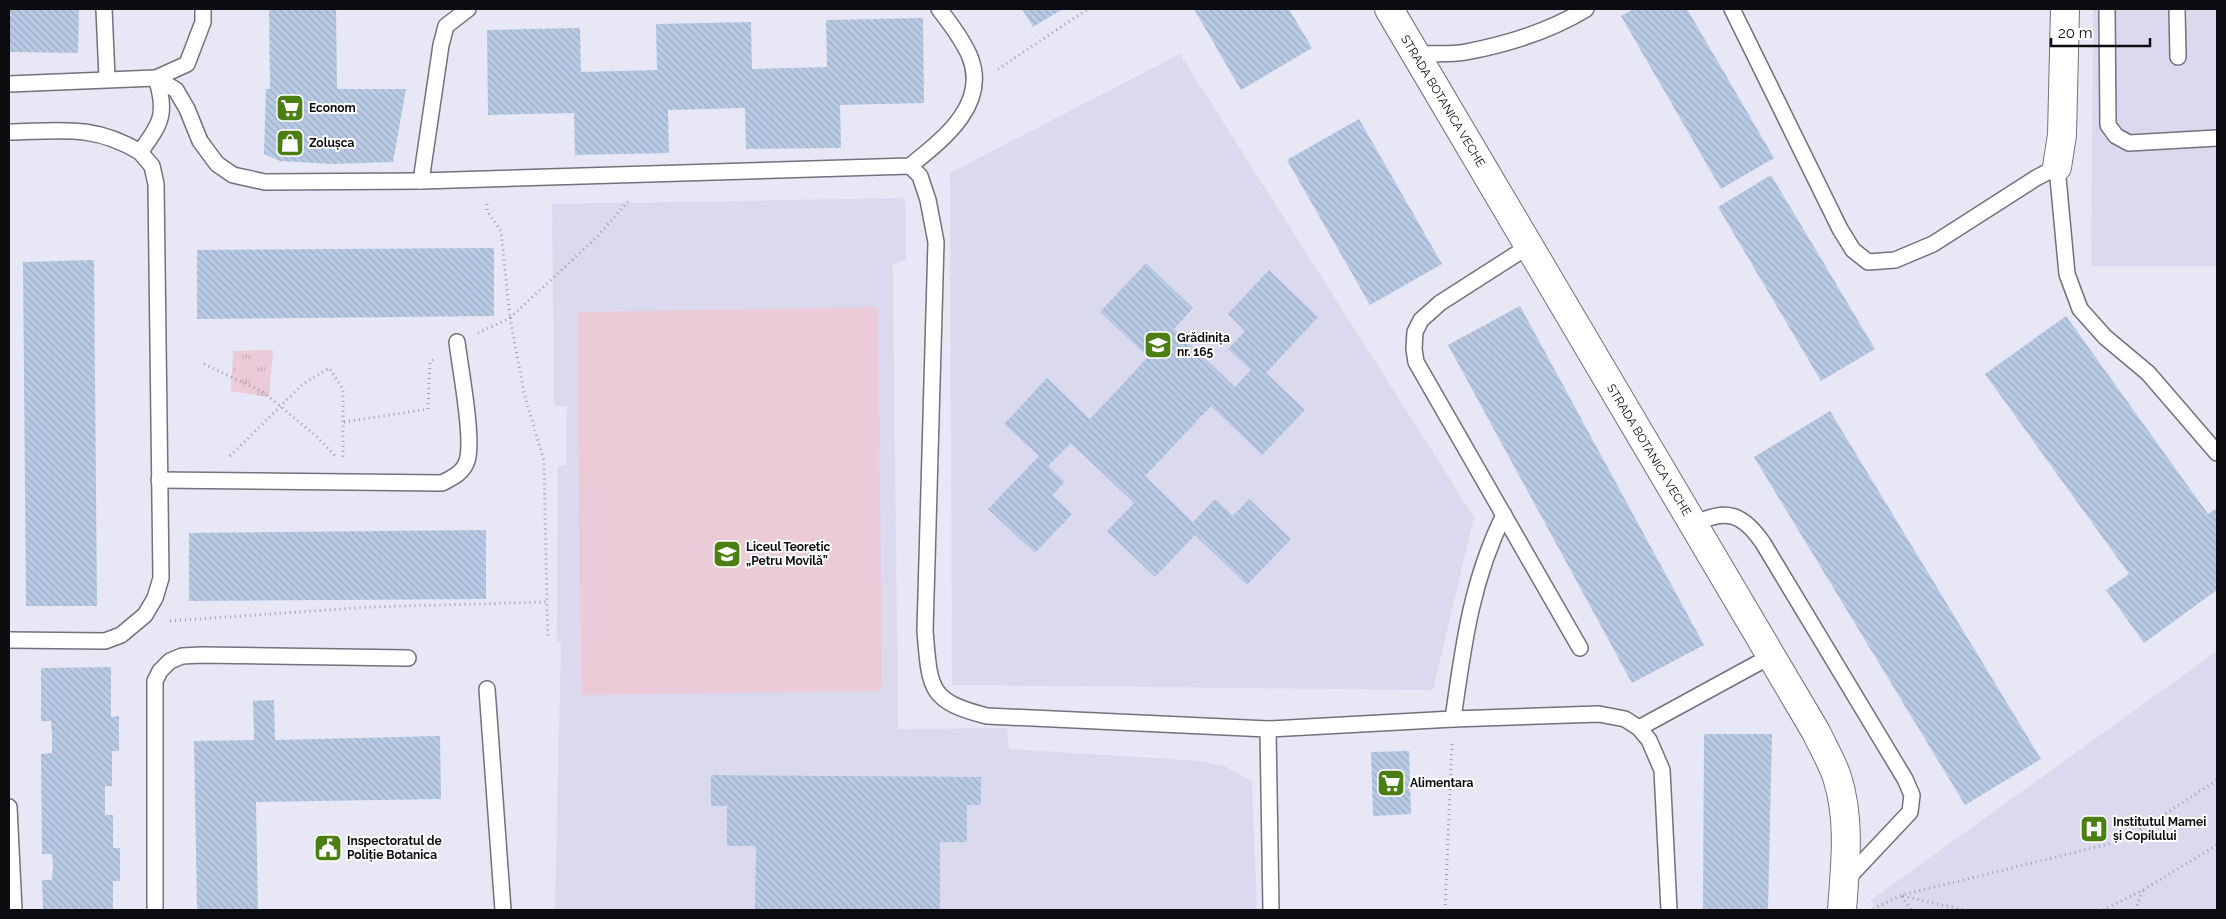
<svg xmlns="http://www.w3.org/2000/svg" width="2226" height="919" font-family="Raleway,sans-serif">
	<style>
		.built { fill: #dbd9ee }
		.park { fill: url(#park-tufts) }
		.garden { fill: #ebcbd7 }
		.building { fill: url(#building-back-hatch) }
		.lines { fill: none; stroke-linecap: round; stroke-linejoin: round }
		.service-casing { stroke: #72717d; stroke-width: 18 }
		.minor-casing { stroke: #72717d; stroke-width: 30 }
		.path { stroke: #a09faa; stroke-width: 3; stroke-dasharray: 1 4; stroke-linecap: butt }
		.service { stroke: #fff; stroke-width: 15 }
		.minor { stroke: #fff; stroke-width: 28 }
		.labels { text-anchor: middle; stroke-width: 4; stroke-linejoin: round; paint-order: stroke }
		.street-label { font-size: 12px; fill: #0c0c10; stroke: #fff }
		.poi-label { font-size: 12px; font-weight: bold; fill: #0c0c10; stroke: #fff; text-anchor: start }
	</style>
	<defs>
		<pattern id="park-tufts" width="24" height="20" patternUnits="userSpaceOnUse" patternTransform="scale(1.25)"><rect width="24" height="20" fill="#ebcbd7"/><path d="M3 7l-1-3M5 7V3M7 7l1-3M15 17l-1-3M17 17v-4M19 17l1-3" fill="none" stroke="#c8adb8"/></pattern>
		<pattern id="building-back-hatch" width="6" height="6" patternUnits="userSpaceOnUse" patternTransform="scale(1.25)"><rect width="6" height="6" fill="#b9cae5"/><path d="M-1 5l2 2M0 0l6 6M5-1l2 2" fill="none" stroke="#9eacc3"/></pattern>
	</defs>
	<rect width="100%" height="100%" fill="#e8e7f5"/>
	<g class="built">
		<polygon points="2093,9 2217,9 2217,266 2091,266"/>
		<polygon points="1180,54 1474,517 1433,690 952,685 950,173"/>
		<polygon points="905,198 906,260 893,264 898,729 1007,728 1009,749 1202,761 1226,767 1252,781 1257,910 555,910 561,643 557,642 558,466 566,465 567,406 554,406 552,204"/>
		<polygon points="2217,651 2217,910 1876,910 1871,900"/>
	</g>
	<polygon class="park" points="273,350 269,397 231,391 233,351"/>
	<polygon class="garden" points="878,307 882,691 581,695 577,312"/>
	<g class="building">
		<polygon points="9,9 79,9 78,53 9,52"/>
		<polygon points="269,9 336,9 337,89 406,89 393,162 332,164 280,161 264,154 266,89 270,89"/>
		<polygon points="1022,9 1063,9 1033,27"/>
		<polygon points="1194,9 1289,9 1312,48 1241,90"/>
		<polygon points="1634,9 1687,9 1774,158 1721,189 1621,16"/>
		<polygon points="923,18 924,103 840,105 841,148 746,149 745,108 668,110 669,153 575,155 574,113 488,115 487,30 580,28 581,72 657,70 656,24 751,22 752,69 827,67 826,20"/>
		<polygon points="1359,119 1442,264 1370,305 1287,160"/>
		<polygon points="1771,175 1875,349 1821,381 1718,207"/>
		<polygon points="494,248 494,316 197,319 197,250"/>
		<polygon points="94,260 97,606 26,606 23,262"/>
		<polygon points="1146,263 1193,308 1174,329 1235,387 1251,370 1228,349 1245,331 1228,314 1269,270 1318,317 1266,373 1305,410 1262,455 1211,406 1145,476 1193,522 1215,499 1233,516 1249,499 1291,539 1247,585 1195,535 1155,577 1107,531 1134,503 1071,443 1048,466 1065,482 1052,495 1072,514 1035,553 988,509 1039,456 1004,424 1047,378 1090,419 1148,357 1100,312"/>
		<polygon points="1520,306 1704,645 1632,683 1448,345"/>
		<polygon points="2066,316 2208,514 2217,508 2217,590 2144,643 2106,590 2129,574 1985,374"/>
		<polygon points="1830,411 2041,759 1965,805 1754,457"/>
		<polygon points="486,530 486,599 189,601 189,533"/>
		<polygon points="111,667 111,717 119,716 119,751 112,751 112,786 105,786 105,815 113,815 113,848 120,848 120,881 113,881 113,910 43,910 42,880 52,880 53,867 52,854 42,854 41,754 52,753 52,736 51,721 41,721 41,668"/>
		<polygon points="274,700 275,740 440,736 441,799 256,802 258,910 197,910 194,741 254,740 253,701"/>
		<polygon points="1704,734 1772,734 1768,910 1703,910"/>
		<polygon points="1409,751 1411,814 1373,816 1371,752"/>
		<polygon points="711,775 981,777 981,805 967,805 967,842 940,842 940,910 755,910 756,846 727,846 727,806 711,806"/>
	</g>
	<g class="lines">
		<defs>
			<g id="service">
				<polyline points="104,9 107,78"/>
				<path d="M468 9 446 26 441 45 421 181 910 166C942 140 989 105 970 57 963 40 950 23 939 9"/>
				<polyline points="1732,9 1840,229 1853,250 1868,262 1895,260 1933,244 2036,178 2057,167 2067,274 2080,309 2105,337 2148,373 2217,453"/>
				<polyline points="2107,9 2108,125 2116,136 2129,143 2217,138"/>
				<polyline points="2177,9 2178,57"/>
				<path d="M1415 54C1432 53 1450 55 1466 52 1508 44 1550 31 1586 9"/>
				<polyline points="9,84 156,78 176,90 187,109 200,141 217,164 233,175 265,182 421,181"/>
				<path d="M9 132C61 131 93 124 140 152 162 123 167 112 156 78L187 64 203 22V9"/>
				<path d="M910 166 920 176 928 200 936 242 925 631C930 689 928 701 987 716L1268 729"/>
				<polyline points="1529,246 1440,303 1421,320 1415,332 1414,349 1416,362 1580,648"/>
				<path d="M159 480 442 483C452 478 463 473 467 461 474 440 460 367 457 342"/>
				<path d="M1693 525C1726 507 1743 514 1763 543L1905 779 1912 795 1910 812 1845 881"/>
				<polyline points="9,640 105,641 121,635 145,615 155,598 161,578 156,184 152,166 140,152"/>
				<polyline points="487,689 503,910"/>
				<polyline points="1453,719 1599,714 1625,719 1639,728 1771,656"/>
				<polyline points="1639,728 1649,740 1662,770 1669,910"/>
				<polyline points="9,807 14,910"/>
				<polyline points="155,910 155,681 160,671 170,661 182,656 201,655 408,658"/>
				<path d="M1271 910 1268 729 1453 719C1463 648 1471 581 1504 515"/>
			</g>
			<g id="minor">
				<path d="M1389 9 1816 732C1823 747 1832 762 1837 777 1851 821 1845 866 1842 910"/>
				<polyline points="2057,167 2062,135 2065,9"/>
			</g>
		</defs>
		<use href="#service" class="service-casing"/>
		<use href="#minor" class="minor-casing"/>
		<g class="path">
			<polyline points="998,69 1088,9"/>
			<polyline points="487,204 487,211 501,231 510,318"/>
			<polyline points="510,318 597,237 630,199"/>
			<polyline points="478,333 510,318 524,393 544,461 547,602"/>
			<polyline points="204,364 263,392 316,436 336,457"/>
			<polyline points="344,422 428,409 430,362 434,359"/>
			<polyline points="230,456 303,384 329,368 343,389 343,459"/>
			<polyline points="170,621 369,607 547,602 548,637"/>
			<polyline points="1902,896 1911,910"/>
			<polyline points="1903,896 1964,910"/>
			<polyline points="1873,909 1902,895 2113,843 2134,834 2217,780"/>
			<polyline points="1445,910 1452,744"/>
			<polyline points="2103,910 2143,890 2217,845"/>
			<polyline points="2135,910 2143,890"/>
		</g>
		<use href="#service" class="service"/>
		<use href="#minor" class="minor"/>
	</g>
	<defs>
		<symbol id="supermarket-square" viewBox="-11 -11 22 22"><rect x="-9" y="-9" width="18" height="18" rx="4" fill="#4b7f14" stroke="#fff"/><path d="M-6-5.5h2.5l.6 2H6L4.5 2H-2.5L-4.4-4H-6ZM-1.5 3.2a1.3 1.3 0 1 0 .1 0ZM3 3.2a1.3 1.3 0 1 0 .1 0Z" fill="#fff"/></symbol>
		<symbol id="shop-square" viewBox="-11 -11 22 22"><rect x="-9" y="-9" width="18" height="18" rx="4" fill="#4b7f14" stroke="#fff"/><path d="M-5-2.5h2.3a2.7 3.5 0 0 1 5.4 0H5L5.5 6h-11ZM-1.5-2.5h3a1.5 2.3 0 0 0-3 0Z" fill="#fff"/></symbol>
		<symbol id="school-square" viewBox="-11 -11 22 22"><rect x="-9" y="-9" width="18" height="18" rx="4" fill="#4b7f14" stroke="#fff"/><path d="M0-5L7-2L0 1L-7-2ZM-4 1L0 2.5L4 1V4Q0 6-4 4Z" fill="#fff"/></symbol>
		<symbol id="hospital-square" viewBox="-11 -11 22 22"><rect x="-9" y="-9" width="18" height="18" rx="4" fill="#4b7f14" stroke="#fff"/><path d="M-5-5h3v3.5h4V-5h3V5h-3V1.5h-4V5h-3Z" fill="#fff"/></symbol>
		<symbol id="civic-square" viewBox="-11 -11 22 22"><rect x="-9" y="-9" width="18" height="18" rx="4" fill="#4b7f14" stroke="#fff"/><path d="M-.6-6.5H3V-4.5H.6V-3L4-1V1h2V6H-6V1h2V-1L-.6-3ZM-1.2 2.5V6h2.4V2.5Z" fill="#fff"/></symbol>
	</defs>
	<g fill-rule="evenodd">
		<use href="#supermarket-square" x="274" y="92" width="32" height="32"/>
		<use href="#shop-square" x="274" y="127" width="32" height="32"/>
		<use href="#school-square" x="1142" y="329" width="32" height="32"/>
		<use href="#school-square" x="711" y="538" width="32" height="32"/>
		<use href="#supermarket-square" x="1375" y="767" width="32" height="32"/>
		<use href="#hospital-square" x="2078" y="813" width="32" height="32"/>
		<use href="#civic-square" x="312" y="832" width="32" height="32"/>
	</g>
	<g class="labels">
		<g class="street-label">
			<text transform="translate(1443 101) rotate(59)" y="4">STRADA BOTANICA VECHE</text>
			<text transform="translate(1649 450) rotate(59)" y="4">STRADA BOTANICA VECHE</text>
		</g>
		<g class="poi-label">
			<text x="309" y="112">Econom</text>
			<text x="309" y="147">Zolușca</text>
			<text x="1177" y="342">Grădinița<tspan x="1177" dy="14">nr. 165</tspan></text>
			<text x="746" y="551">Liceul Teoretic<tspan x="746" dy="14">„Petru Movilă”</tspan></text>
			<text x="1410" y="787">Alimentara</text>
			<text x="2113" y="826">Institutul Mamei<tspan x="2113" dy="14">și Copilului</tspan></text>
			<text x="347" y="845">Inspectoratul de<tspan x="347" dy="14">Poliție Botanica</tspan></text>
		</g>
	</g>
	<rect width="2226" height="919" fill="none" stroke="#0c0c10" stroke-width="20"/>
	<path d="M2051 38v8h99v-8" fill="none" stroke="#0c0c10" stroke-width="2.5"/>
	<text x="2058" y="38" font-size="15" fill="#0c0c10" stroke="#ffffff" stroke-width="4" paint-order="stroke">20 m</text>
</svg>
